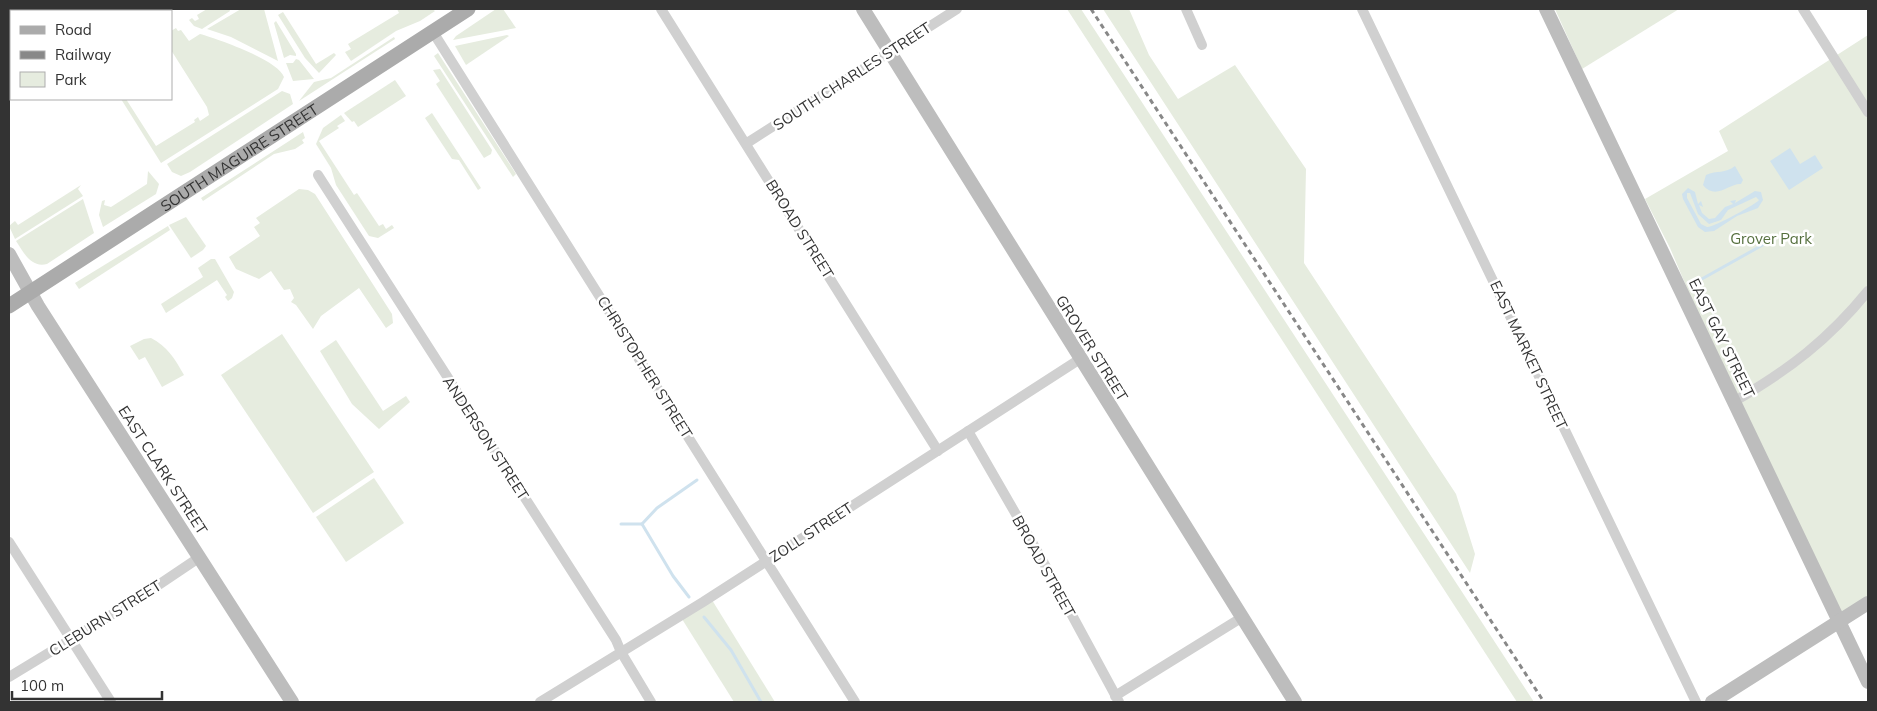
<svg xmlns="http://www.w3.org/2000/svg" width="1877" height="711" viewBox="0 0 1877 711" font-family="Mulish,sans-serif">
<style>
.green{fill:#e6ecdf}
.water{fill:#cfe2ee;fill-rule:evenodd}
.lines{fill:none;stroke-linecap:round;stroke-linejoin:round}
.stream{stroke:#cfe2ee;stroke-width:3}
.street{stroke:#d0d0d0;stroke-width:10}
.secondary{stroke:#bdbdbd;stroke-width:14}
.primary{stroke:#ababab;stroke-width:15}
.rail{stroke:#888;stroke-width:3;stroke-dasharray:5 4;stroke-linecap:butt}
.labels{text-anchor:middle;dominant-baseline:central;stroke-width:5;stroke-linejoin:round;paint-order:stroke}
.street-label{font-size:15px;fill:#333;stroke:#fff}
.park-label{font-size:15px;fill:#56703f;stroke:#fff}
</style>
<rect width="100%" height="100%" fill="#fff"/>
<g class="green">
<path d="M9 9H44L46 11H11V85L9 87Z"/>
<path d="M207 9H229L230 11 202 29 194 26 189 20 192 18 195 21 199 19 197 15Z"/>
<path d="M241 9H264L278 61 231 37 207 29Z"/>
<path d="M397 9H432L435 11 420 21 396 31 351 61 345 52 351 49 348 44 399 13Z"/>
<path d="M496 9H503L516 28 453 40 456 36Z"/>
<path d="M1067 9H1081L1534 702H1517Z"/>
<path d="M1103 9H1129L1149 55 1178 99 1235 65 1306 169 1304 263 1456 494 1475 554 1470 573Z"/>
<path d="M1555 9H1679L1582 69Z"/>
<path d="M283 12 316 64 334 53 336 55 319 73 305 58 278 15Z"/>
<path d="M276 21 296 54V56L290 55 284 58 274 23Z"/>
<path d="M176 28 178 31 181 30 189 41 200 34C218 39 278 60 284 77L278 89 161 163 121 99H126L156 146 195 122 194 120 198 117 200 121 209 115 207 107 171 50V31Z"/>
<path d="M507 35 509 36 466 65 455 46Z"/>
<path d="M1868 35V602L1840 621 1735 401 1670 248 1645 199 1728 151 1719 131Z"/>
<path d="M394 37 395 39 299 101 314 82 331 78Z"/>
<path d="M438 53 516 174 513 177 434 56Z"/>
<path d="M296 59 299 60 314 79 293 81 286 63H293Z"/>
<path d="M440 69 492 150 491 154 484 158 436 84 440 81 433 70Z"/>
<path d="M395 80 406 96 358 127 354 121 352 122 344 113Z"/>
<path d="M282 91 290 94 293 104 190 172 181 176 172 172 167 164Z"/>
<path d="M432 113 481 188 478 190 459 160 452 159 425 118Z"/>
<path d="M341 115 345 121 337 126 339 128 319 141 354 195 357 193 379 226 383 224 386 229 392 225 394 228 378 238 369 236 336 185 331 168 316 144 323 128Z"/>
<path d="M303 132 305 138 302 140 304 143 295 149 274 154 203 201 201 198Z"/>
<path d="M148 171 159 184 156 194 103 227 99 215 102 201 105 200 104 205 111 207 147 184Z"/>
<path d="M81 185 78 189 83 196 15 239 9 226 15 221 18 225Z"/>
<path d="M299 189 308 190 315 194 392 314 393 323 386 328 359 288 321 316 313 329 296 305 291 302 294 298 290 289 284 290 271 271 259 279 236 269 229 257 260 236 254 227 260 223 256 218Z"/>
<path d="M83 199 94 233 47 264C31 268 24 253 16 241Z"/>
<path d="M186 217 206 246 203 250 191 258 169 225Z"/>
<path d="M168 226 170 230 79 289 75 283Z"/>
<path d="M211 259H215L234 292 232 298 228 301 225 297 227 295 217 280 166 313 161 304 203 277 198 268Z"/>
<path d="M282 334 374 472 313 513 221 375Z"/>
<path d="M151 338C167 346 175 359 184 375L162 387 145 357 139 360 130 346 144 339Z"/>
<path d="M336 340 383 411 406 396 410 402 379 429 352 404 320 351Z"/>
<path d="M374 478 404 523 346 562 316 517Z"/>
<path d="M712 600 775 702H734L682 619Z"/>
</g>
<g class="water">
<path d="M1790 148 1800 164 1815 155 1823 168 1789 190 1770 161Z"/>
<path d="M1735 166 1743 180 1741 184C1729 183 1716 201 1703 185L1706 175C1717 170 1725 174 1735 166Z"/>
<path d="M1688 188 1695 192 1698 204 1701 201 1703 207 1699 205 1702 213 1709 219 1715 218 1725 207 1733 204 1730 201 1736 200 1735 203 1755 191 1761 192 1763 200 1758 208 1737 216 1714 231 1705 232 1698 227 1683 199 1682 194ZM1687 193H1690L1698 214 1709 224 1721 220 1728 210 1756 197 1759 200C1758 203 1713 228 1707 227L1701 224 1687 198Z"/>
</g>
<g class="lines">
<g class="stream">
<path d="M1700 280 1768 242"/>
<path d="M621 524H642"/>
<path d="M689 597 673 576 642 524 657 508 697 480"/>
<path d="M704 617 731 650 761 702"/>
</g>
<g class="street">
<path d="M661 9 938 451"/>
<path d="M1186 9 1202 45"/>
<path d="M1362 9 1696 702"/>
<path d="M1803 9 1868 112"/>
<path d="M433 32 855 702"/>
<path d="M747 143 957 9"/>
<path d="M318 175 616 640 621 652 651 702"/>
<path d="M1735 401C1790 369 1828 340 1868 291"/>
<path d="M968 431 1040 556 1119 702"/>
<path d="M9 542 111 702"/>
<path d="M9 677 139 598 200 557"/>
<path d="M1115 696 1241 618"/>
<path d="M540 702 703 602 1080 359"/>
</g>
<g class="secondary">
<path d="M863 9 1295 702"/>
<path d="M1546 9 1868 682"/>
<path d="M9 254 38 306 292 702"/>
<path d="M1712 702 1868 603"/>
</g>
<path class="primary" id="s1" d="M9 306 468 9"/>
<path class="rail" d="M1091 9 1544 702"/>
</g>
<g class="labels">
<g class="street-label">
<text transform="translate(852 76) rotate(-33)">SOUTH CHARLES STREET</text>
<text stroke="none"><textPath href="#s1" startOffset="274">SOUTH MAGUIRE STREET</textPath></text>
<text transform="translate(800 229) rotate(58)">BROAD STREET</text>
<text transform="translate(1722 338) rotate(64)">EAST GAY STREET</text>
<text transform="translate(1092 348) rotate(58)">GROVER STREET</text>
<text transform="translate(1529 355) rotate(65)">EAST MARKET STREET</text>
<text transform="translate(645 367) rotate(58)">CHRISTOPHER STREET</text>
<text transform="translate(486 438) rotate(57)">ANDERSON STREET</text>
<text transform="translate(163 470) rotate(57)">EAST CLARK STREET</text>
<text transform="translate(811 532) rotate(-33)">ZOLL STREET</text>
<text transform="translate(1044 566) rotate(61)">BROAD STREET</text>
<text transform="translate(105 618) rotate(-32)">CLEBURN STREET</text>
</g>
<g class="park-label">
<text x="1771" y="238">Grover Park</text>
</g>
</g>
<rect width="1877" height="711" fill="none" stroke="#333333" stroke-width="20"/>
<rect x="10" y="10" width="162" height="90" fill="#ffffff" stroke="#adadad"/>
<rect x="20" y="26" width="25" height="8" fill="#ababab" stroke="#adadad"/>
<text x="55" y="35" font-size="15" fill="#333333">Road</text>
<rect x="20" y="51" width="25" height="8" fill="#888888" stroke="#adadad"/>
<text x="55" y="60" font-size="15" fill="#333333">Railway</text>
<rect x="20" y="72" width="25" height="15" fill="#e6ecdf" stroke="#adadad"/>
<text x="55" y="85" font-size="15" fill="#333333">Park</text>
<path d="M12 691v8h150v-8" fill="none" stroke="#333333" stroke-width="2.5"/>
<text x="20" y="691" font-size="15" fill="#333333" stroke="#ffffff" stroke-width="4" paint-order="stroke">100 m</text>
</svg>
